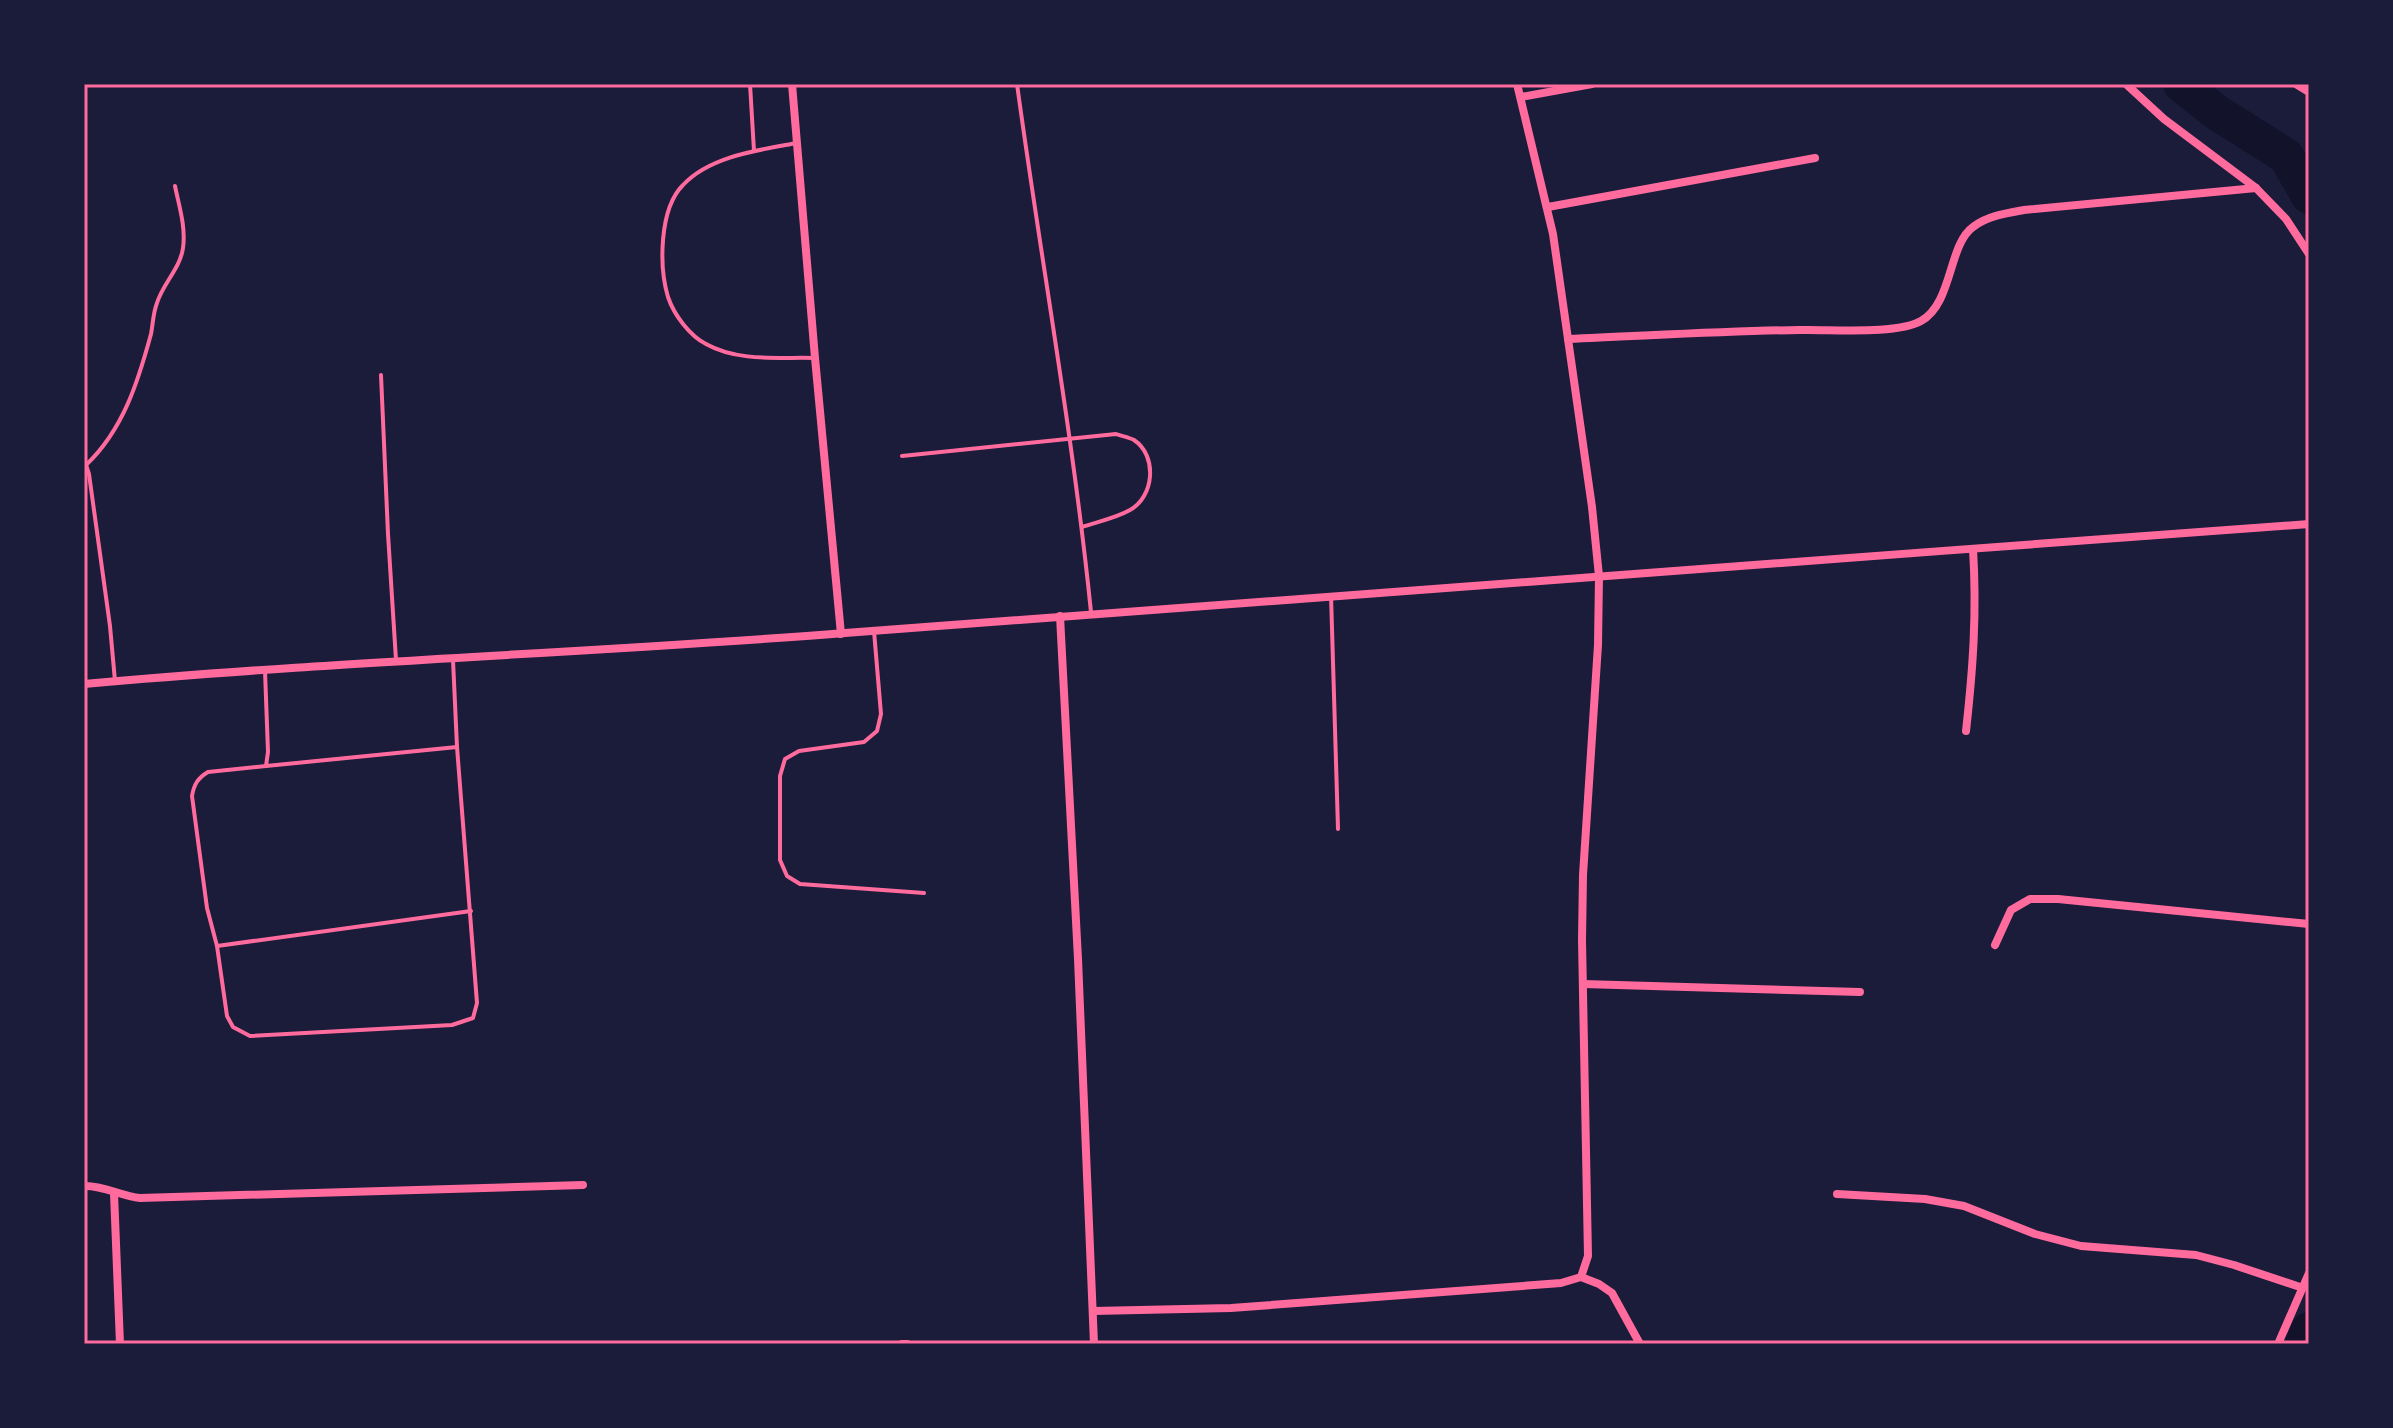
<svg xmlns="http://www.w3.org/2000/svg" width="2393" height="1428" viewBox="0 0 2393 1428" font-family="'Libre Baskerville',serif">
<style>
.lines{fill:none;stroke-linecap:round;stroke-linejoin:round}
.river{stroke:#12122b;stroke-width:36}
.service{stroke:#ff6b9d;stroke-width:4}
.minor{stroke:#ff6b9d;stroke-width:8}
.neatline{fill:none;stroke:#ff6b9d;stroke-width:3}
</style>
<rect width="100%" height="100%" fill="#1b1b3a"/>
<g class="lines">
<g class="river">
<path d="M2181 84 2216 112 2286 156 2309 196"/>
<path d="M2303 1344 2309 1330"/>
</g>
<g class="service">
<path d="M750 84 754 151"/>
<path d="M1017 84C1041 260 1073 435 1091 612"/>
<path d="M797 143C759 150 710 156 683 185 659 209 659 267 668 297 674 315 690 336 706 344 738 362 779 357 815 358"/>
<path d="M381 375 388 534 396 660"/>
<path d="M902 456 1116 434C1121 436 1129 437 1134 440 1158 456 1154 497 1130 510 1116 518 1097 522 1082 527"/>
<path d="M86 465C123 430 138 382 151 334 153 324 153 313 157 303 163 283 180 269 183 248 186 227 179 206 175 186"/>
<path d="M86 465 89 474 110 626 115 681"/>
<path d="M1331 595 1338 829"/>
<path d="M874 631 881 714 877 731 864 742 799 751 785 759 780 776V860L787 876 800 884 924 893"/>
<path d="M265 671 268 752 266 766 208 772C198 778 194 784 192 796L207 908 217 946 227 1016 233 1027 250 1036 452 1025 473 1018 477 1003 457 747 453 660"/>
<path d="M266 766 457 747"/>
<path d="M217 946 471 911"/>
</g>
<g class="minor">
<path d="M792 84 815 358 841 634"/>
<path d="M2126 84 2164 119 2256 188 2286 219 2309 254"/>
<path d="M2296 84 2309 92"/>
<path d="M1521 97 1592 84"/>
<path d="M1548 207 1815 158"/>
<path d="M1568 339C1645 336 1722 331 1800 330 1830 329 1896 335 1921 321 1953 303 1948 245 1973 227 1987 216 2007 213 2024 210L2256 188"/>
<path d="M1060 616 1078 959 1094 1344"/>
<path d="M84 684C337 661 591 653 845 633 1333 595 1821 560 2309 524"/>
<path d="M1966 731C1973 668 1977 613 1973 549"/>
<path d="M1995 945 2011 910 2030 899H2058L2309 924"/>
<path d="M1583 984 1860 992"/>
<path d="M84 1186C102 1185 121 1196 140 1198L583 1185"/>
<path d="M114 1193 120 1344"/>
<path d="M1837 1194 1925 1199 1964 1206 2035 1234 2081 1246 2196 1255 2234 1265 2303 1288"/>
<path d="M1581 1277 1599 1284 1612 1293 1640 1344"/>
<path d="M1093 1311 1231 1308 1561 1283 1581 1277 1588 1256 1582 940 1583 875 1598 645 1599 576 1592 507 1553 234 1517 84"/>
<path d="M902 1344H907"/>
<path d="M2278 1344 2309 1273"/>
</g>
</g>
<rect width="2393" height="1428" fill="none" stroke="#1b1b3a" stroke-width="172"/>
<rect x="86" y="86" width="2221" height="1256" class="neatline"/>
</svg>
